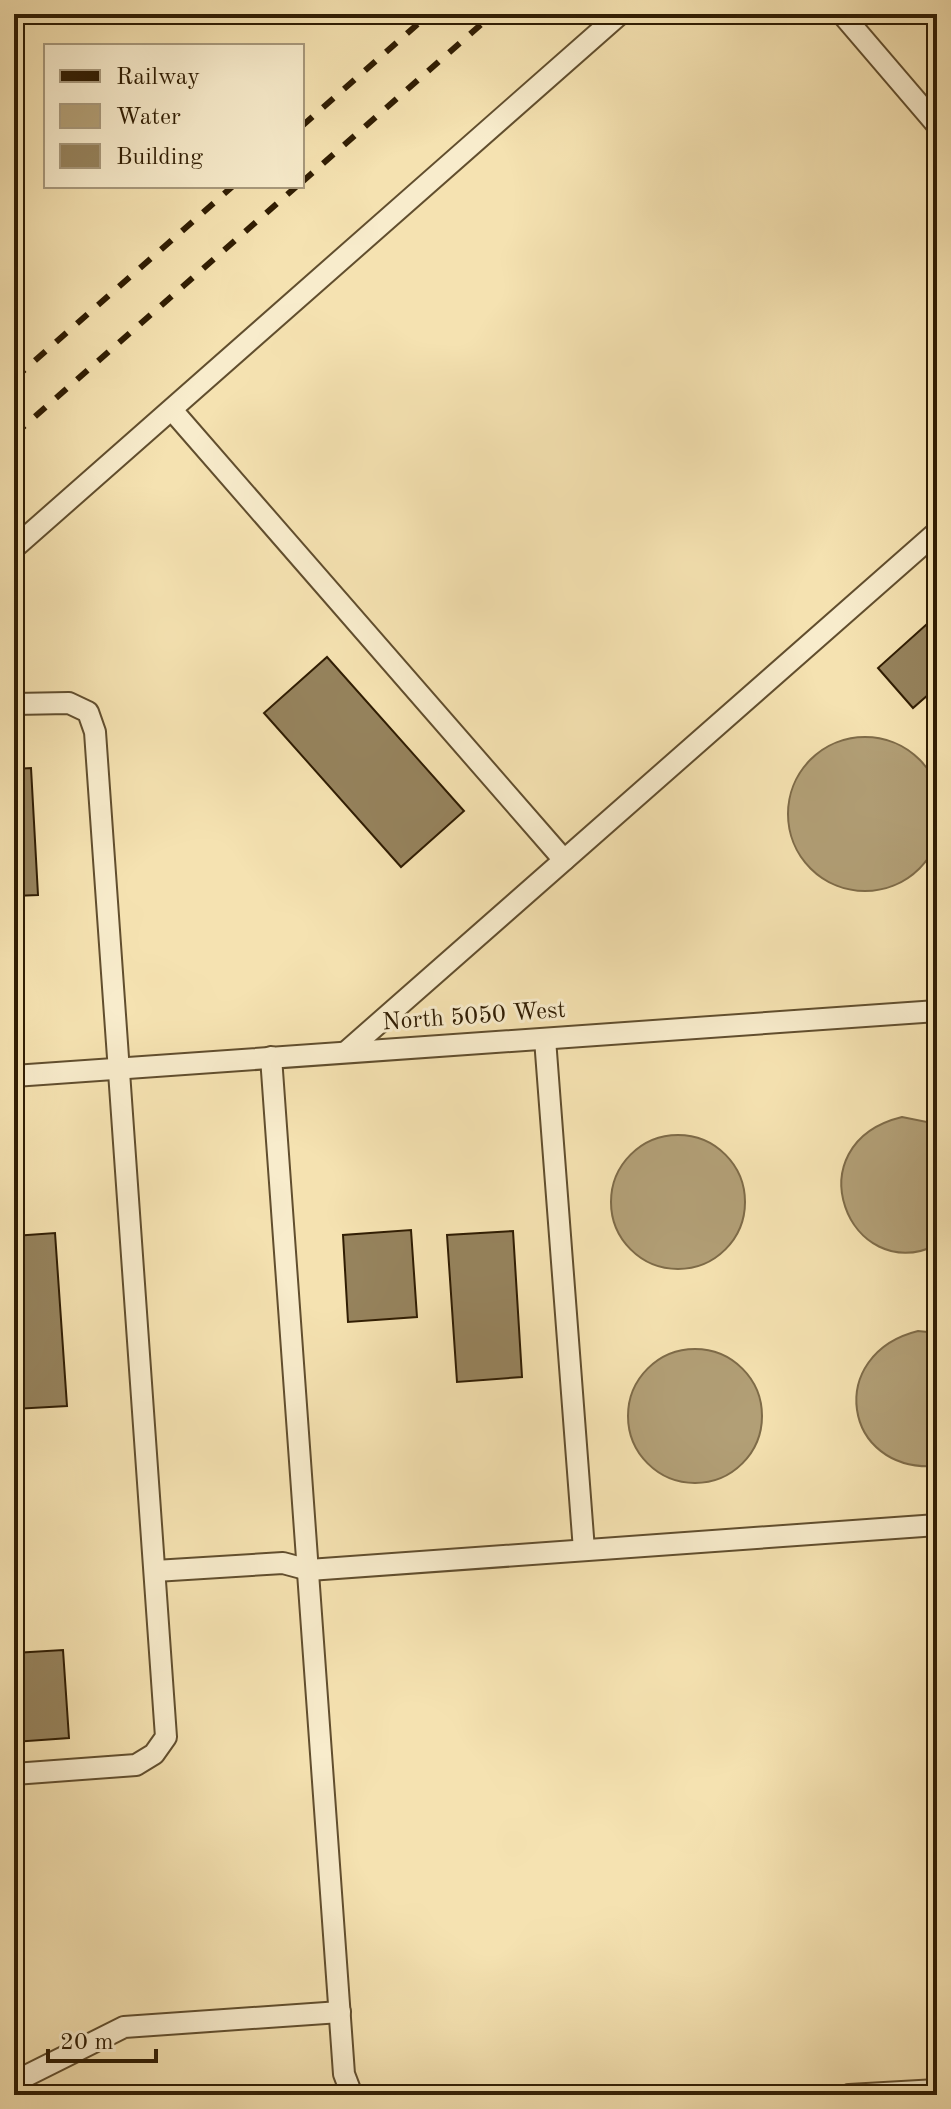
<svg xmlns="http://www.w3.org/2000/svg" width="951" height="2109" viewBox="0 0 951 2109" font-family="'Old Standard TT',serif">
<style>
.water{fill:#b29f76;stroke:#7e6b48;stroke-width:2}
.building{fill:#96835d;stroke:#301d03;stroke-width:2}
.lines{fill:none;stroke-linecap:round;stroke-linejoin:round}
.lane-casing{stroke:#614e2e;stroke-width:24}
.lane{stroke:#f8eccc;stroke-width:20}
.rail{stroke:#301d03;stroke-width:6;stroke-dasharray:14 14;stroke-linecap:butt}
.labels{text-anchor:middle;dominant-baseline:central;stroke-width:6;stroke-linejoin:round;paint-order:stroke}
.street-label{font-size:24px;fill:#301d03;stroke:#f8eccc}
</style>
<rect width="100%" height="100%" fill="#f5e2b1"/>
<filter id="stains"><feTurbulence type="fractalNoise" baseFrequency=".0025" numOctaves="4"/><feColorMatrix values="0 0 0 0 .2 0 0 0 0 .09 0 0 0 0 .02 0 0 0 .5 -.17"/></filter>
<radialGradient id="worn" r=".72"><stop offset=".6" stop-color="#630" stop-opacity="0"/><stop offset="1" stop-color="#630" stop-opacity=".3"/></radialGradient>
<g class="water">
<circle cx="865" cy="814" r="77"/>
<path d="M902 1117 937 1124V1245C849 1287 792 1144 902 1117Z"/>
<circle cx="678" cy="1202" r="67"/>
<path d="M918 1331 937 1333V1466C842 1473 825 1354 918 1331Z"/>
<circle cx="695" cy="1416" r="67"/>
</g>
<g class="building">
<path d="M937 615V687L913 708 878 668Z"/>
<path d="M327 657 464 811 401 867 264 713Z"/>
<path d="M31 768 38 895 14 896V769Z"/>
<path d="M411 1230 417 1317 348 1322 343 1235Z"/>
<path d="M513 1231 522 1377 457 1382 447 1235Z"/>
<path d="M55 1233 67 1406 14 1409V1236Z"/>
<path d="M63 1650 69 1738 14 1742V1653Z"/>
</g>
<g class="lines">
<g class="lane-casing">
<g id="lane">
<path d="M842 14 937 125"/>
<path d="M172 410 564 860"/>
<path d="M14 548 620 14"/>
<path d="M14 704 69 703 88 712 95 732 166 1737 154 1754 136 1765 14 1774"/>
<path d="M545 1039 584 1550"/>
<path d="M346 1052 937 532"/>
<path d="M271 1057 344 2074 352 2095"/>
<path d="M14 1076 937 1011"/>
<path d="M155 1571 283 1563 309 1570 937 1525"/>
<path d="M14 2082 124 2027 340 2012"/>
<path d="M849 2095 937 2090"/>
</g>
</g>
<use href="#lane" class="lane"/>
<g class="rail">
<path d="M302 126 429 14"/>
<path d="M302 182 493 14"/>
<path d="M14 379 233 186"/>
<path d="M14 435 297 186"/>
</g>
</g>
<g class="labels">
<g class="street-label">
<text transform="translate(474 1017) rotate(-4)">North 5050 West</text>
</g>
</g>
<rect width="951" height="2109" fill="none" stroke="#f5e2b1" stroke-width="48"/>
<rect x="16" y="16" width="919" height="2077" fill="none" stroke="#301d03" stroke-width="4"/>
<rect x="24" y="24" width="903" height="2061" fill="none" stroke="#301d03" stroke-width="2"/>
<rect x="44" y="44" width="260" height="144" fill="#f8eccc" stroke="#a8997c" stroke-width="2"/>
<rect x="60" y="70" width="40" height="12" fill="#301d03" stroke="#a8997c" stroke-width="2"/>
<text x="116" y="84" font-size="24" fill="#301d03">Railway</text>
<rect x="60" y="104" width="40" height="24" fill="#b29f76" stroke="#a8997c" stroke-width="2"/>
<text x="116" y="124" font-size="24" fill="#301d03">Water</text>
<rect x="60" y="144" width="40" height="24" fill="#96835d" stroke="#a8997c" stroke-width="2"/>
<text x="116" y="164" font-size="24" fill="#301d03">Building</text>
<path d="M48 2049v12h108v-12" fill="none" stroke="#301d03" stroke-width="4"/>
<text x="60" y="2049" font-size="24" fill="#301d03" stroke="#f8eccc" stroke-width="6" paint-order="stroke">20 m</text>
<rect width="100%" height="100%" filter="url(#stains)"/>
<rect width="100%" height="100%" fill="url(#worn)"/>
</svg>
